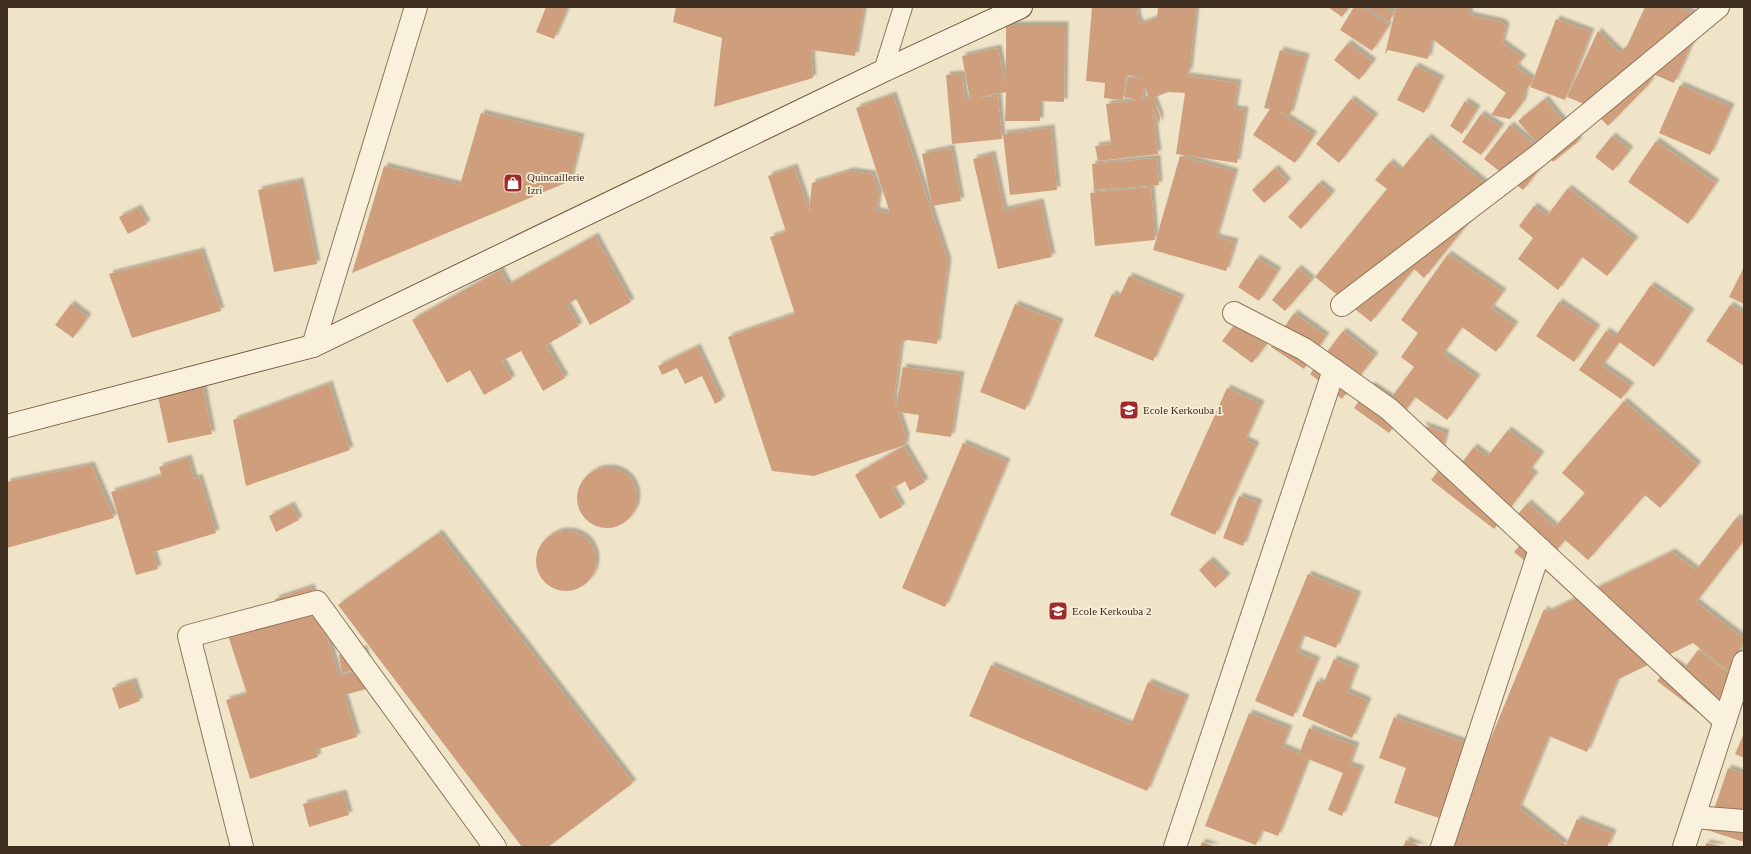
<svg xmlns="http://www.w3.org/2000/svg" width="1751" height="854" viewBox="0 0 1751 854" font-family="Georgia,serif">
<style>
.building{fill:#cf9f7d;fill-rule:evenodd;filter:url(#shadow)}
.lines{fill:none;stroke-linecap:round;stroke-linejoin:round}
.lane-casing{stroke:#8d765c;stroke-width:20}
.street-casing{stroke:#8d765c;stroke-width:24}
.secondary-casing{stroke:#6f573f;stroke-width:24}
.lane{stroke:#faf1dc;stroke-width:18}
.street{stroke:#faf1dc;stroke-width:22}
.secondary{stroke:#faf1dc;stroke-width:22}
.labels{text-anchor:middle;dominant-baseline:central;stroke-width:3.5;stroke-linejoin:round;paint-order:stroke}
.poi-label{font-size:11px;fill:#3d2e20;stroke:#f7eed8;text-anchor:start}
</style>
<defs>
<filter id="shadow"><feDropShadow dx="3.5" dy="-3.5" stdDeviation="1" flood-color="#0004"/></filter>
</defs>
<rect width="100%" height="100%" fill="#f0e4c8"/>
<g class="building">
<path d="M546 7H568L554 39 536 32Z"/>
<path d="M676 7H864L855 56 811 50 813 78 714 107 722 38 673 22Z"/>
<path d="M1092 7H1138L1137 15 1140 24 1157 18 1158 7H1196L1189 74 1187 70 1186 81 1187 76 1238 83 1234 109 1245 110 1237 163 1176 154 1185 93 1168 92 1153 98 1160 116 1159 125 1152 107 1158 154 1098 161 1095 146 1111 144 1106 104 1137 100 1124 97 1128 77 1142 79 1141 77 1126 75 1123 100 1104 98 1105 83 1086 81ZM1145 87 1149 98 1142 99Z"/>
<path d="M1328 7H1349L1342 17Z"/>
<path d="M1354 7H1362L1389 25 1372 51 1340 30Z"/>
<path d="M1367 7H1385L1394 13 1389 22Z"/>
<path d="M1396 7H1470L1469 15 1501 22 1506 26 1502 43 1523 58 1516 67 1533 80 1556 19 1591 32 1565 100 1530 87 1533 80 1525 91 1523 102 1510 119 1491 115 1506 93 1432 39 1428 59 1388 50 1385 54Z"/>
<path d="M1645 7H1678L1703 18 1674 83 1653 74 1649 84 1608 126 1589 106 1567 97 1598 31 1620 53 1627 46Z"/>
<path d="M1006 25H1065L1064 102 1040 101V121H1005L1006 92 977 98 998 96 1002 139 952 144 946 75 962 74 965 99H970L962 56 998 48 1006 86Z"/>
<path d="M1348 43 1373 62 1359 80 1334 60Z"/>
<path d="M1280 50 1306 57 1290 115 1279 112 1314 135 1295 163 1253 135 1270 109 1264 108Z"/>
<path d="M1415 66 1441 79 1424 113 1397 100Z"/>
<path d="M1680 85 1731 107 1710 155 1659 133Z"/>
<path d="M893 95 948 262 937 344 908 340 901 342 894 399 896 407 903 367 961 375 951 437 916 432 919 415 898 412 906 437 905 445 814 476 772 471 728 337 795 314 770 237 786 232 768 176 794 167 809 211 812 183 850 171 872 174 879 193 876 211 890 213 856 108Z"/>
<path d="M1351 99 1375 117 1339 163 1316 144Z"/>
<path d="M1545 99 1579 141 1553 162 1549 157 1523 190 1484 159 1510 125 1545 153 1518 121Z"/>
<path d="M1465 101 1477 109 1462 134 1450 126Z"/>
<path d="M481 113 581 137 570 181 352 273 384 166 460 185Z"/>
<path d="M1481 114 1501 127 1481 155 1462 142Z"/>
<path d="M1051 128 1057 190 1010 195 1003 134Z"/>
<path d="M1612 136 1630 150 1613 171 1595 157Z"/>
<path d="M1428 137 1494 191 1424 278 1414 269 1371 322 1315 277 1387 189 1375 180 1390 162 1400 171Z"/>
<path d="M1656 141 1716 183 1688 224 1628 182Z"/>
<path d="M951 148 961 201 932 206 922 154Z"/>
<path d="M992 154 1004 210 1040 202 1052 257 998 269 973 159Z"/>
<path d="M1180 156 1235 172 1216 237 1235 242 1226 271 1153 250Z"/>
<path d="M1157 158 1159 185 1094 190 1092 164Z"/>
<path d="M1275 168 1288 182 1264 203 1252 190Z"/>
<path d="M300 181 317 264 274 272 258 190Z"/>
<path d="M1319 183 1332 194 1301 229 1288 217Z"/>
<path d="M1151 187 1155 240 1095 246 1090 193Z"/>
<path d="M1568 188 1635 240 1607 276 1582 257 1558 290 1518 259 1533 238 1519 226 1534 206 1547 216Z"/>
<path d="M138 208 147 224 128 234 119 217Z"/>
<path d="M595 236 631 302 590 325 576 299 567 305 579 326 546 345 565 378 543 391 521 351 502 361 512 379 484 395 470 370 447 383 412 320 500 270 508 285Z"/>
<path d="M201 251 221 311 132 338 109 274Z"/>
<path d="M1448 254 1503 292 1491 308 1515 325 1496 352 1462 327 1443 354 1477 378 1447 420 1415 397 1389 433 1354 408 1371 385 1391 398 1414 367 1401 357 1418 333 1401 320Z"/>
<path d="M1257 258 1278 271 1259 301 1238 287Z"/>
<path d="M1744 267V304L1729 297Z"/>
<path d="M1298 268 1312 280 1285 311 1272 300Z"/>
<path d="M1129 276 1181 298 1153 361 1094 336 1112 294 1119 297Z"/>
<path d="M1651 285 1691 312 1654 367 1619 342 1602 366 1631 386 1621 399 1579 370 1606 331 1615 337Z"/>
<path d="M1559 302 1597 328 1574 362 1536 336Z"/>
<path d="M71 304 88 317 73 338 55 325Z"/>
<path d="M1015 304 1060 322 1025 410 980 392Z"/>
<path d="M1730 305 1744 314V366L1706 341Z"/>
<path d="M1294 313 1326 336 1304 369 1271 347Z"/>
<path d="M1242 315 1272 337 1252 363 1222 341Z"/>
<path d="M1343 331 1375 356 1342 399 1310 374Z"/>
<path d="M697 347 722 400 715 404 702 376 685 384 677 368 662 375 658 366Z"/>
<path d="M200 373 212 434 168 443 155 383Z"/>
<path d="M329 384 350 450 246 486 233 420Z"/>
<path d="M1227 388 1261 404 1245 440 1256 445 1215 535 1170 515Z"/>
<path d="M1624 401 1698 465 1660 508 1645 495 1588 560 1565 540 1538 572 1514 552 1534 529 1518 514 1528 503 1555 527 1585 493 1562 473Z"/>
<path d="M1422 425 1446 433 1440 455Z"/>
<path d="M1508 430 1541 455 1529 471 1535 475 1494 529 1431 480 1449 457 1460 465 1474 447 1487 457Z"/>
<path d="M963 443 1007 462 945 607 902 588Z"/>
<path d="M904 446 925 482 910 491 905 481 892 489 902 507 880 519 855 475Z"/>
<path d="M188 458 194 479 199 477 216 533 153 552 158 569 136 575 111 492 162 476 159 467Z"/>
<path d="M91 465 114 518 7 548V482Z"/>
<circle cx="607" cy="498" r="30"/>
<path d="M1239 496 1259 503 1243 546 1223 538Z"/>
<path d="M291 505 299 520 276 532 269 516Z"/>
<path d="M1737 517 1744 523V540L1696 602 1744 639 1731 673 1693 643 1617 680 1587 752 1549 736 1519 808 1566 845 1577 819 1613 833 1607 847H1446L1544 609 1548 612 1672 552 1696 570Z"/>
<circle cx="566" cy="561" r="30"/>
<path d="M439 533 633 783 548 847H522L338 605Z"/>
<path d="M1210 560 1227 577 1215 588 1199 570Z"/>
<path d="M1308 574 1358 595 1336 648 1303 635 1297 652 1317 660 1293 717 1255 701Z"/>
<path d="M311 587 339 676 369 668 374 687 344 695 357 737 316 750 318 757 250 779 226 700 247 694 226 629 279 612 275 599Z"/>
<path d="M364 649 368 667 342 673 339 655Z"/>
<path d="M1698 650 1744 684 1716 726 1657 681 1672 661 1684 669Z"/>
<path d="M1334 659 1356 668 1347 692 1368 701 1352 738 1302 716 1317 681 1323 684Z"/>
<path d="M991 665 1131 725 1148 682 1186 698 1147 791 969 716Z"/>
<path d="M133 681 140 701 119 709 112 688Z"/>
<path d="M1249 713 1289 729 1282 747 1299 754 1309 728 1356 746 1349 765 1361 769 1342 816 1328 810 1343 773 1308 759 1278 836 1262 830 1256 845 1205 826Z"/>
<path d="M1394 717 1466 743 1439 818 1394 803 1406 768 1379 758Z"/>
<path d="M1744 733V758L1735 754Z"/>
<path d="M1728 768 1744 774V842L1707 830Z"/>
<path d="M343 793 349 815 309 827 303 804Z"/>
<path d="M1406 840 1422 847H1403Z"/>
<path d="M1202 842 1216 847H1200Z"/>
<path d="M1707 843 1721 846V847H1704Z"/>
</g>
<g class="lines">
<g class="lane-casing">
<path id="lane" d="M883 71 903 7"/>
</g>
<g class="street-casing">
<g id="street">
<path d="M1342 305 1539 155 1718 7"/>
<path d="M1234 313 1304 349 1389 409 1725 721"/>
<path d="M313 346 416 7"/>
<path d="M1694 817 1744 821"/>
<path d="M242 847 189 636 317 602 495 847"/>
<path d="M1175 847 1334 370"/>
<path d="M1442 847 1540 549"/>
<path d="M1684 847 1744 662"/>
</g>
</g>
<g class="secondary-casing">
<path id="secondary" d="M7 426 313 346 883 71 1021 7"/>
</g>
<use href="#lane" class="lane"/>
<use href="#street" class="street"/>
<use href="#secondary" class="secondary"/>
</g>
<defs>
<g id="shop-square" transform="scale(1)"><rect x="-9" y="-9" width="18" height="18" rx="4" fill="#9e2a2b" stroke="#f7eed8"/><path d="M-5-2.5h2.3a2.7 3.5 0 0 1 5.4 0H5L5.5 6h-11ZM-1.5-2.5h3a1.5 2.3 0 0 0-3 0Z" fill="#fff"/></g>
<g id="school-square" transform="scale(1)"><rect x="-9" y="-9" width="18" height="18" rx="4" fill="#9e2a2b" stroke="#f7eed8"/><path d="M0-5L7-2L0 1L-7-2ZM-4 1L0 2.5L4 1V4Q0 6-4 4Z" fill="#fff"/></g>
</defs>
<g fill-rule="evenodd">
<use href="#shop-square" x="513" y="183"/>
<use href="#school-square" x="1129" y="410"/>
<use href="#school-square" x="1058" y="611"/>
</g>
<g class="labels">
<g class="poi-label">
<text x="527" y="177">Quincaillerie<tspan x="527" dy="13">Izri</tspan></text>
<text x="1143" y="410">Ecole Kerkouba 1</text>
<text x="1072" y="611">Ecole Kerkouba 2</text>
</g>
</g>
<rect width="1751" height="854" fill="none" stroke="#3d2e20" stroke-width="16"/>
</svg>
